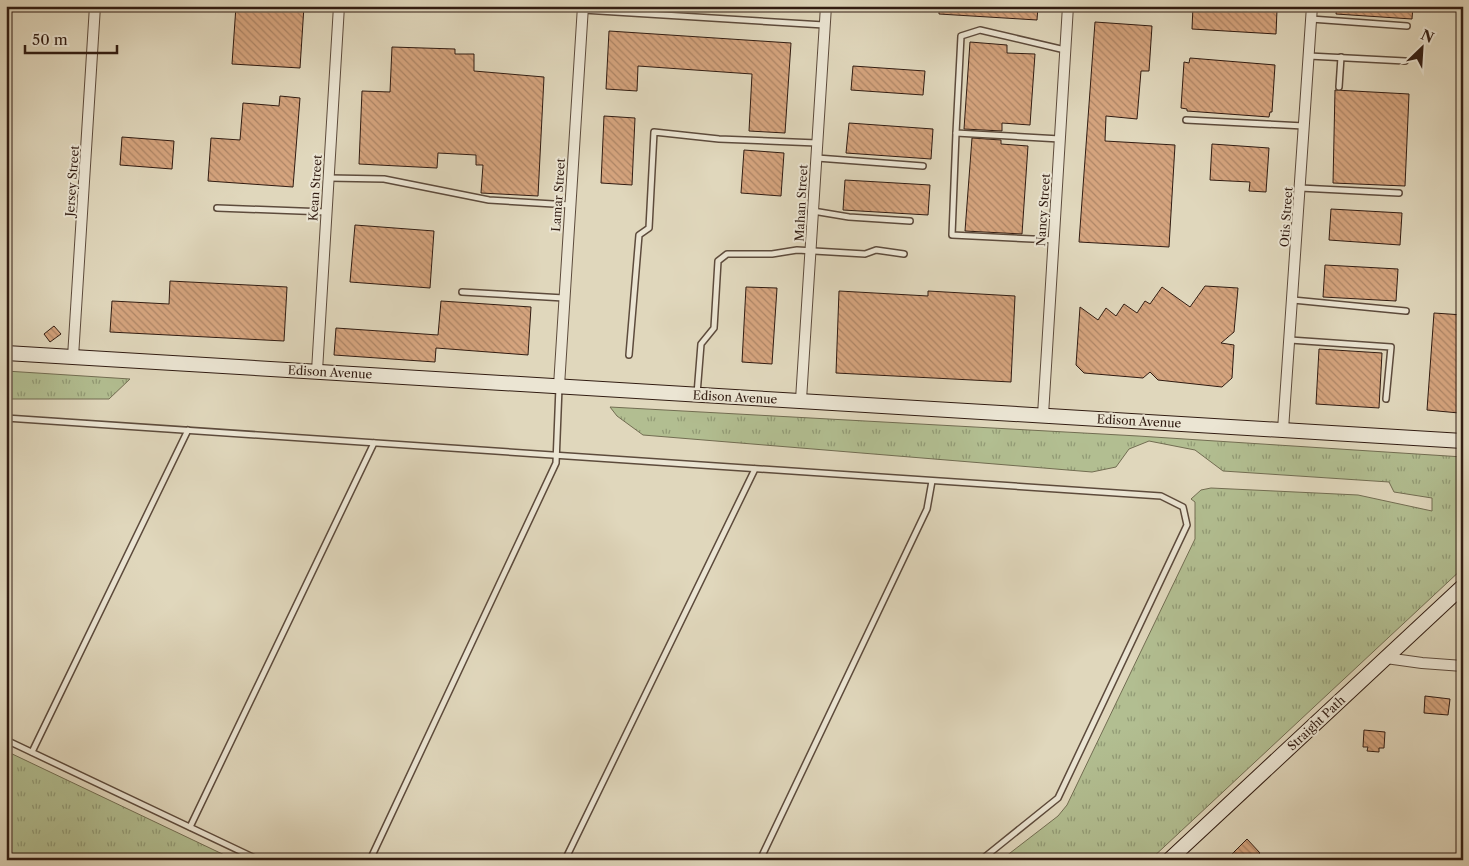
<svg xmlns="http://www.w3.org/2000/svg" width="1469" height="866" viewBox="0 0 1469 866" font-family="'Libre Caslon Text',serif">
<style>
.grass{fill:url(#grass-tufts);stroke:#726d52}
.building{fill:url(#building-back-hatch);stroke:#311c12}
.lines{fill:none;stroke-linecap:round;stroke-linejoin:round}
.lane-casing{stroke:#5d4b3c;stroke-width:8}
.street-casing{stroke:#5d4b3c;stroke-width:12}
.secondary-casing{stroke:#311c12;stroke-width:16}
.lane{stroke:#ebe5d3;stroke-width:5}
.street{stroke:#ebe5d3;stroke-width:10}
.secondary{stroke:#ebe5d3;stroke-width:14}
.labels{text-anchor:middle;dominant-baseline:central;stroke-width:4;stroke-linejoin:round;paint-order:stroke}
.street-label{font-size:12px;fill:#311c12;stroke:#ebe5d3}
</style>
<defs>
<pattern id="grass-tufts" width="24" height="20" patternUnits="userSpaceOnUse" patternTransform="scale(1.25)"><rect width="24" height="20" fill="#b2be91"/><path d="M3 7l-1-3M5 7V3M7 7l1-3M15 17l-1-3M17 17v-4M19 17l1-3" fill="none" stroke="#919a75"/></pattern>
<pattern id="building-back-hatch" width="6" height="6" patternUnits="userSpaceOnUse" patternTransform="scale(1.25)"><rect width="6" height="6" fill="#d5a47e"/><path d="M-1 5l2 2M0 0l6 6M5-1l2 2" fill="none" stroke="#ad8566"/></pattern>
</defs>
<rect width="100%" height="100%" fill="#e0d7bc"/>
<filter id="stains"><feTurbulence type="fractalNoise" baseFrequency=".004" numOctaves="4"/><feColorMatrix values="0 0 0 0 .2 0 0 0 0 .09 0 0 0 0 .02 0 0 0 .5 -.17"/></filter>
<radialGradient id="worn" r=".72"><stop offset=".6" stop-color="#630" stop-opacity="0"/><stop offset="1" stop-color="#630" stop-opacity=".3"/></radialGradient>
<g class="grass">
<path d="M6 371 130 379 109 399H6Z"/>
<path d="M610 407 1138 436 1463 457V568L1150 860H1001L1058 816 1067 805 1195 539V502L1191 499 1201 490 1211 488 1358 495 1432 511V498L1394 492 1389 482 1223 471 1195 450 1149 441 1129 449 1116 467 1092 472 643 435 617 416Z"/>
<path d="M6 751 235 860H6Z"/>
</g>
<g class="building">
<path d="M236 6H304L300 68 232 64Z"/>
<path d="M939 6H1038L1037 20 939 14Z"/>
<path d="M1193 6H1275V10H1277L1276 34 1192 29Z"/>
<path d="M1337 6H1413L1412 19 1336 14Z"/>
<path d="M1095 22 1152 26 1149 71H1141L1137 119 1106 116 1105 141 1175 145 1169 247 1079 242Z"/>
<path d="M609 31 791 43 785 133 749 131 752 74 638 66 637 91 606 89Z"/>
<path d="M970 42 1007 45V53L1035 54 1030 125 1002 123V131L964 129Z"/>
<path d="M392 47 455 49V54H474V71L544 77 538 196 481 193 483 165H476V155L438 153 437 168 359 164 362 91 390 92Z"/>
<path d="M1190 58 1275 65 1272 112H1270L1269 117 1187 111V109L1181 108 1184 62 1189 63Z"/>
<path d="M853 66 925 71 923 95 851 90Z"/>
<path d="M1335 90 1409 94 1405 186 1333 183Z"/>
<path d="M280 96 300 98 293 187 208 181 211 138 240 140 243 103 279 106Z"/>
<path d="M604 116 635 118 632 185 601 183Z"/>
<path d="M849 123 933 129 931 159 846 153Z"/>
<path d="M122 137 174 141 172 169 120 165Z"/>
<path d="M972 138 1001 140V144L1028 146 1022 234 965 231Z"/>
<path d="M1212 144 1269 148 1266 192 1249 191 1250 182 1210 180Z"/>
<path d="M744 150 784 153 781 196 741 193Z"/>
<path d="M845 180 930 185 928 215 843 210Z"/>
<path d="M1331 209 1402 213 1400 245 1329 240Z"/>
<path d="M355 225 434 231 430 288 350 282Z"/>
<path d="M1325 265 1398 269 1396 301 1323 297Z"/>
<path d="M170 281 287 287 284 341 110 332 112 301 169 304Z"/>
<path d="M1205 286 1238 288 1234 332 1221 343 1234 345 1232 378 1222 387 1158 380 1150 372 1143 378 1084 373 1076 365 1080 307 1098 320 1106 308 1116 316 1124 304 1137 313 1145 301 1150 304 1162 287 1190 307Z"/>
<path d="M746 287 777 288 772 364 742 362Z"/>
<path d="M839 291 928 296V291L1015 296 1011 382 836 373Z"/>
<path d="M441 301 531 307 528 355 436 348 435 362 334 355 336 328 438 335Z"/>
<path d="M1434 313 1463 315 1459 413 1427 410Z"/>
<path d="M54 326 61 334 50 342 44 334Z"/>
<path d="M1319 349 1382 353 1379 408 1316 404Z"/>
<path d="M1425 696 1450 699 1448 715 1424 713Z"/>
<path d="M1364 730 1385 732 1384 748H1379V752L1367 751 1368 747H1363Z"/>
<path d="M1247 839 1260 853 1253 860H1226Z"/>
</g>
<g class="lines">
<g class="lane-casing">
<g id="lane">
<path d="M583 10 824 25"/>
<path d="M1311 19 1407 26"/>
<path d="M1309 56 1405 61"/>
<path d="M1339 87 1341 57"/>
<path d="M1186 120 1304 126"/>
<path d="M956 133 952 235 1054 240"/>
<path d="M1060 139 956 133 961 36 980 30 1065 50"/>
<path d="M817 158 923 166"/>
<path d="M329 178 384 179 489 200 570 205"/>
<path d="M1300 188 1399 193"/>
<path d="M217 208 326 212"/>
<path d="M813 211 849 217 910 221"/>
<path d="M462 292 564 298"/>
<path d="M1293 300 1406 311"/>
<path d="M1290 340 1391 347 1386 399"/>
<path d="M629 355 639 235 649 228 654 132 719 139 817 143"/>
<path d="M697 394 701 344 714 328 718 261 727 254H772L797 250 865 254 876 250 904 254"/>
<path d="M6 418 1161 496 1183 507 1187 525 1058 798 981 860"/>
<path d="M6 740 259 860"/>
<path d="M32 752 188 430"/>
<path d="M190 827 374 443"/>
<path d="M370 860 556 463 559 387"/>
<path d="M565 860 755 469"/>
<path d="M760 860 927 509 932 481"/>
</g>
</g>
<g class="street-casing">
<g id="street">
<path d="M73 357 95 6"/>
<path d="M317 371 339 6"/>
<path d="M559 386 583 6"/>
<path d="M801 400 826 6"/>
<path d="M1043 415 1068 6"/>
<path d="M1283 430 1312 6"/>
<path d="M1386 658 1422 663 1463 666"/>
</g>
</g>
<g class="secondary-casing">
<g id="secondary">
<path d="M6 353 1463 441"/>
<path d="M1169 860 1463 586"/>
</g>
</g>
<use href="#lane" class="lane"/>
<use href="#street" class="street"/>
<use href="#secondary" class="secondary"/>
</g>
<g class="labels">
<g class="street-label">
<text transform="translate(72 181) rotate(-86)">Jersey Street</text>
<text transform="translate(315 188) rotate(-86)">Kean Street</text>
<text transform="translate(558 195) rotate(-86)">Lamar Street</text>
<text transform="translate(801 203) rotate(-87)">Mahan Street</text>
<text transform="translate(1043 210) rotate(-86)">Nancy Street</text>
<text transform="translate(1286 217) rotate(-86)">Otis Street</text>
<text transform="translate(330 372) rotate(3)">Edison Avenue</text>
<text transform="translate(735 397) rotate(3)">Edison Avenue</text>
<text transform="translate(1139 421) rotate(3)">Edison Avenue</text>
<text transform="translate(1316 723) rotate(-43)">Straight Path</text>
</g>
</g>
<rect width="1469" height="866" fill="none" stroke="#e0d7bc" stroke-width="25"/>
<rect x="8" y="8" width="1454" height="851" fill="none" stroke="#311c12" stroke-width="2.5"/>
<rect x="12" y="12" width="1444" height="841" fill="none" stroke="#311c12"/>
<g transform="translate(1422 48) rotate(25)" stroke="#ebe5d3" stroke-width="4" paint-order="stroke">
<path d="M0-4L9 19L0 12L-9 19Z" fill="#311c12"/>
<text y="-8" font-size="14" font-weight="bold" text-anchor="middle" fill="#311c12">N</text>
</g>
<path d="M25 45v8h92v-8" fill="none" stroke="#311c12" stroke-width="2.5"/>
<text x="32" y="45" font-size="15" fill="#311c12" stroke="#ebe5d3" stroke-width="4" paint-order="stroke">50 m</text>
<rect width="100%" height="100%" filter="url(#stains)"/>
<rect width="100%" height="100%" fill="url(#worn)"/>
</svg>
